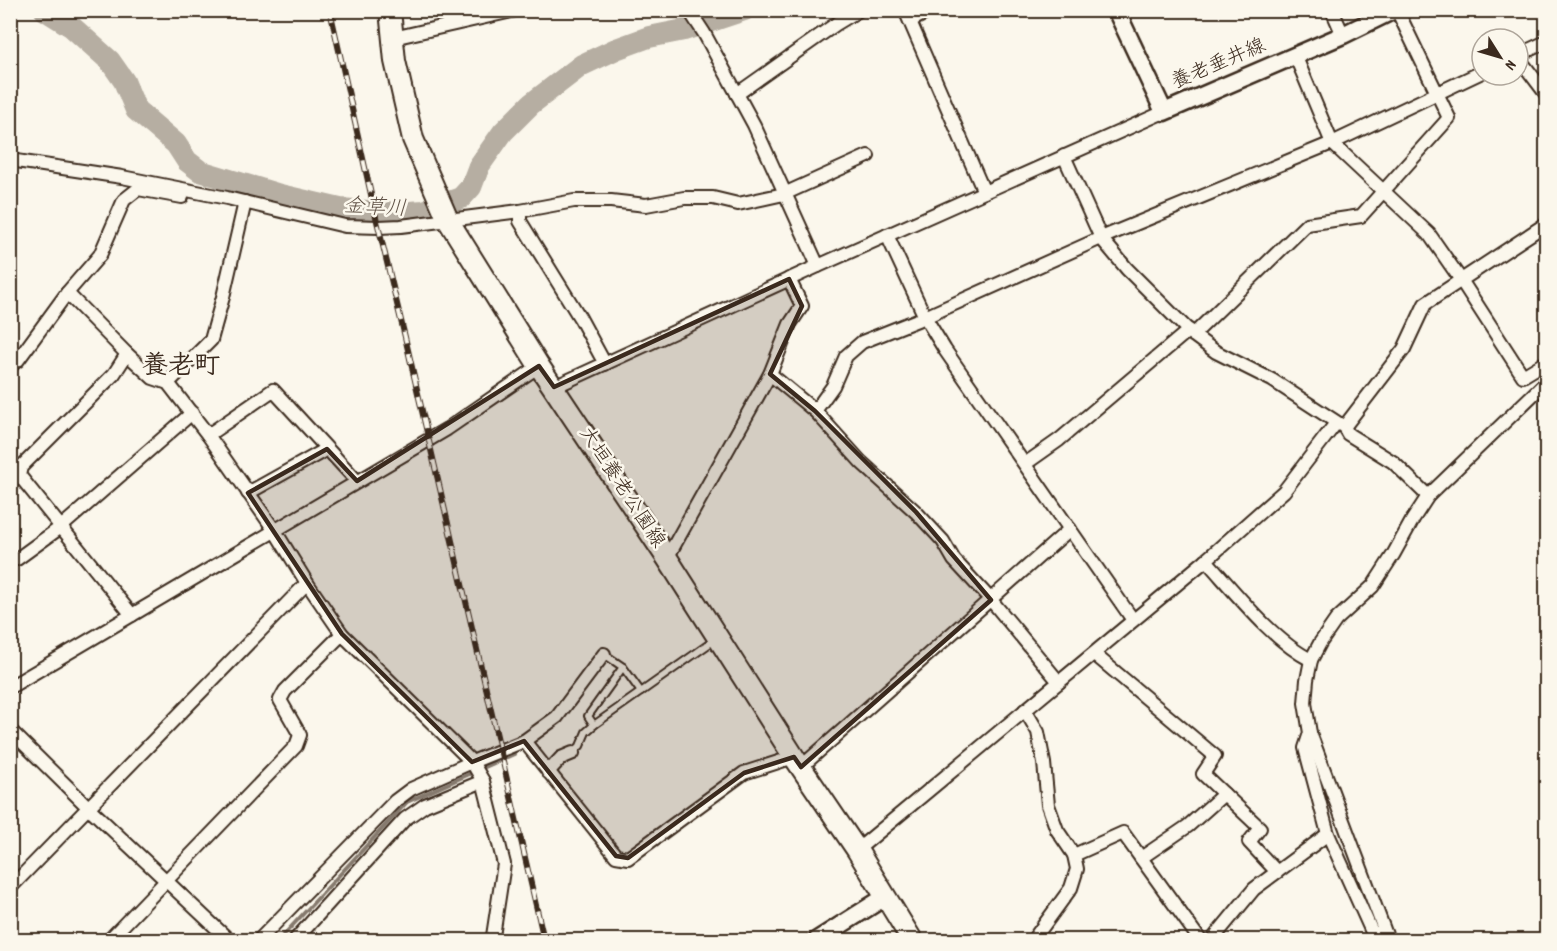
<svg xmlns="http://www.w3.org/2000/svg" width="1557" height="951" viewBox="0 0 1557 951" font-family="Dekko,'Klee One',sans-serif">
<style>
.lines{fill:none;stroke-linecap:round;stroke-linejoin:round}
.stream{stroke:#85796d;stroke-width:4}
.river{stroke:#b6aea2;stroke-width:22}
.lane-casing{stroke:#3b2a1e;stroke-width:10}
.street-casing{stroke:#3b2a1e;stroke-width:16}
.secondary-casing{stroke:#3b2a1e;stroke-width:21}
.primary-casing{stroke:#3b2a1e;stroke-width:24}
.lane{stroke:#fbf7ec;stroke-width:6}
.street{stroke:#fbf7ec;stroke-width:12}
.secondary{stroke:#fbf7ec;stroke-width:16}
.primary{stroke:#fbf7ec;stroke-width:20}
.rail-casing{stroke:#3b2a1e;stroke-width:6}
.rail{stroke:#fbf7ec;stroke-width:4;stroke-dasharray:11;stroke-linecap:butt}
.marked{fill:#3b2a1e;fill-opacity:0.2;stroke:#3b2a1e;stroke-width:4.5;stroke-linejoin:round}
.labels{text-anchor:middle;dominant-baseline:central;stroke-width:5;stroke-linejoin:round;paint-order:stroke}
.street-label{font-size:20px;fill:#3b2a1e;stroke:#fbf7ec}
.water-label{font-size:21px;font-style:italic;fill:#605246;stroke:#fbf7ec}
.district-label{font-size:26px;font-weight:bold;fill:#3b2a1e;stroke:#fbf7ec}
</style>
<rect width="100%" height="100%" fill="#fbf7ec"/>
<filter id="ink" filterUnits="userSpaceOnUse"><feTurbulence type="fractalNoise" baseFrequency=".0167" numOctaves="2"/><feDisplacementMap in="SourceGraphic" scale="12" xChannelSelector="R" yChannelSelector="G"/><feConvolveMatrix kernelMatrix="1 2 1 2 8 2 1 2 1" color-interpolation-filters="sRGB"/></filter>
<g filter="url(#ink)">
<g class="lines">
<path class="stream" d="M279 940 407 802 514 754"/>
<path class="river" d="M45 10 72 27 110 61 124 81 136 110 176 144 187 161 200 171 280 195 340 209 395 213 424 211 461 198 471 187 479 166 503 132 531 104 582 65 616 49 649 37 684 30 744 10"/>
<g class="lane-casing">
<g id="lane">
<path d="M604 654 623 667 641 692"/>
<path d="M594 725 716 639"/>
<path d="M573 753 580 746 586 732 594 725 588 716 623 667"/>
</g>
</g>
<g class="street-casing">
<g id="street">
<path d="M689 10 704 33 754 125 818 266"/>
<path d="M905 10 984 192"/>
<path d="M1332 10 1343 35"/>
<path d="M910 21 932 10"/>
<path d="M393 38 516 10"/>
<path d="M1295 55 1332 143 1429 234 1461 280 1523 376 1546 362"/>
<path d="M1518 55 1546 42"/>
<path d="M1518 57 1546 94"/>
<path d="M737 94 836 24 859 10"/>
<path d="M1064 156 1101 238 1127 269 1193 335 1216 352 1272 380 1344 427 1348 434 1393 462 1428 496"/>
<path d="M10 160 122 177 227 198 345 226 379 227 401 226 520 211 574 201H611L646 205 684 198H713L738 204 784 194 868 156"/>
<path d="M520 211V221L580 318 605 364"/>
<path d="M887 235 925 317 945 350 1133 620"/>
<path d="M67 293 127 354 153 378 168 383 208 435 275 531 307 583 342 634 472 762 483 781 504 864 493 936 494 940"/>
<path d="M1193 335 1307 224 1361 216 1449 118 1397 10"/>
<path d="M127 354 114 374 21 467 19 475 132 615"/>
<path d="M10 366 18 360 67 293 100 255 124 200 138 189 182 197"/>
<path d="M770 374 815 411 861 462 916 512 943 541 954 560 991 600 1059 682"/>
<path d="M168 383 211 340 223 297 245 202"/>
<path d="M554 387 818 266 1164 112"/>
<path d="M815 411 833 386 846 356 862 342 925 317 1101 238 1332 143 1482 72"/>
<path d="M1344 427 1404 349 1425 304 1546 224"/>
<path d="M208 435 273 390 357 481"/>
<path d="M1025 464 1059 440 1189 330"/>
<path d="M248 493 327 449"/>
<path d="M667 558 770 374 790 324 802 306 789 279"/>
<path d="M17 559 61 527 192 413"/>
<path d="M1206 560C1235 592 1273 641 1311 660"/>
<path d="M1094 654 1215 756 1203 774 1260 828 1249 842 1277 872"/>
<path d="M10 687 447 429 539 366"/>
<path d="M1025 710 1038 732 1044 763 1048 805 1057 830 1074 855 1077 869 1071 888 1033 940"/>
<path d="M10 730 88 807 229 940"/>
<path d="M1310 733 1305 748 1328 834 1372 932 1386 935"/>
<path d="M524 741 616 856 628 858 744 773 794 757"/>
<path d="M801 767 1070 529"/>
<path d="M548 772 561 758 573 753"/>
<path d="M857 850 1206 560 1284 491 1336 423"/>
<path d="M1074 855 1123 833 1141 858 1188 826 1224 794"/>
<path d="M1141 858 1200 940"/>
<path d="M10 888 307 583"/>
<path d="M109 940 296 746 300 735 280 700 285 691 342 634"/>
<path d="M259 940 395 801 411 789 472 762 524 741 557 717 604 654"/>
<path d="M295 940 405 819 425 805 483 781"/>
<path d="M1212 940 1254 889 1328 834"/>
<path d="M1388 940 1310 733 1305 703 1307 680 1311 660 1320 643 1336 620 1373 586 1393 555 1413 519 1428 496 1546 382"/>
</g>
</g>
<g class="secondary-casing">
<g id="secondary">
<path d="M1116 10 1164 112 1343 35 1394 10"/>
<path d="M817 940 885 897"/>
</g>
</g>
<g class="primary-casing">
<path id="primary" d="M390 10 395 61 413 139 448 220 539 366 667 558 794 757 857 850 912 940"/>
</g>
<use href="#lane" class="lane"/>
<use href="#street" class="street"/>
<use href="#secondary" class="secondary"/>
<use href="#primary" class="primary"/>
<g class="rail-casing">
<path id="rail" d="M330 10 376 217 405 337 544 940"/>
</g>
<use href="#rail" class="rail"/>
</g>
</g>
<path class="marked" d="M789 279 802 306 770 374 815 411 916 512 991 600 801 767 794 757 744 773 628 858 616 856 524 741 472 762 342 634 248 493 327 449 357 481 539 366 554 387Z"/>
<g class="labels">
<g class="street-label">
<text transform="translate(1219 65) rotate(-23)">養老垂井線</text>
<text transform="translate(621 488) rotate(57)">大垣養老公園線</text>
</g>
<g class="water-label">
<text transform="translate(375 209) rotate(3)">金草川</text>
</g>
<g class="district-label">
<text x="181" y="367">養老町</text>
</g>
</g>
<rect width="1557" height="951" fill="none" stroke="#fbf7ec" stroke-width="36"/>
<rect x="18" y="18" width="1521" height="915" fill="none" stroke="#3b2a1e" stroke-width="2" filter="url(#ink)"/>
<g transform="translate(1500 57) rotate(127)"><circle r="28" fill="#fbf7ec" stroke="#aea59a" stroke-width="1.5"/>
<path d="M0-4.5L10 22L0 15L-10 22Z" fill="#3b2a1e"/>
<text y="-9" font-size="16" font-weight="bold" text-anchor="middle" fill="#3b2a1e">N</text>
</g>
</svg>
